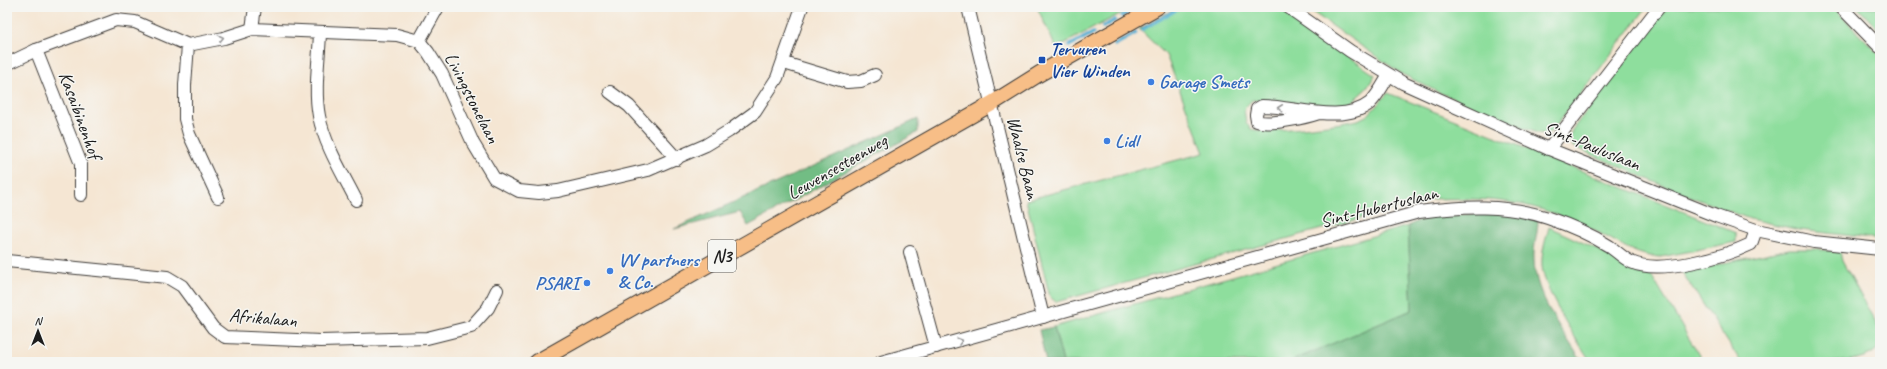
<svg xmlns="http://www.w3.org/2000/svg" width="1887" height="369" viewBox="0 0 1887 369" font-family="Caveat,sans-serif">
<style>
.green{fill:#8ede9d;stroke:#557d5c}
.forest{fill:#72bd84;stroke:#476c50}
.lines{fill:none;stroke-linecap:round;stroke-linejoin:round}
.stream{stroke:#56b0d4;stroke-width:3.5}
.minor-casing{stroke:#3d3a37;stroke-width:14}
.major-casing{stroke:#3d3a37;stroke-width:17}
.minor{stroke:#fff;stroke-width:12}
.major{stroke:#f7be87;stroke-width:15}
.oneway{stroke:#999}
.transit-dot{fill:#1a4fb4;stroke:#f6f6f2;stroke-width:1.5}
.shop-dot{fill:#3f7fe0;stroke:#f6f6f2;stroke-width:1.5}
.labels{text-anchor:middle;dominant-baseline:central;stroke-width:3;stroke-linejoin:round;paint-order:stroke}
.shield{fill:#f6f6f2;stroke:#5d5d5c;stroke-width:1}
.shield-label{font-size:18px;font-weight:bold;fill:#1c1c1c}
.transit-label{font-size:19px;font-weight:bold;fill:#164399;stroke:#f6f6f2;text-anchor:start}
.shop-label{font-size:19px;font-weight:bold;fill:#366cbe;stroke:#f6f6f2;text-anchor:start}
.street-label{font-size:19px;fill:#1c1c1c;stroke:#f6f6f2}
</style>
<rect width="100%" height="100%" fill="#f6f6f2"/>
<filter id="ink" filterUnits="userSpaceOnUse"><feTurbulence type="fractalNoise" baseFrequency=".025" numOctaves="2"/><feDisplacementMap in="SourceGraphic" scale="8" xChannelSelector="R" yChannelSelector="G"/><feConvolveMatrix kernelMatrix="1 2 1 2 8 2 1 2 1" color-interpolation-filters="sRGB"/></filter>
<filter id="wash" filterUnits="userSpaceOnUse"><feTurbulence type="fractalNoise" baseFrequency=".012" numOctaves="4" result="noise"/><feDisplacementMap in="SourceGraphic" scale="16" xChannelSelector="R" yChannelSelector="G"/><feGaussianBlur stdDeviation="0.9" result="paint"/><feColorMatrix in="noise" values="0 0 0 0 0 0 0 0 0 0 0 0 0 0 0 0 0 1.4 0 .05"/><feComposite in="paint" operator="in"/></filter>
<g filter="url(#wash)">
<rect width="100%" height="100%" fill="#f5e6d3"/>
<g class="green">
<path d="M1037 7H1133L1056 48Z"/>
<path d="M1177 7H1277L1375 75 1367 88 1348 105 1333 106 1252 100 1244 109 1246 123 1251 129C1263 134 1342 124 1358 120L1368 115 1388 93 1736 233V242L1661 257C1639 257 1624 246 1605 236 1592 229 1579 223 1566 218 1519 199 1480 198 1431 199L1056 302 1050 297 1026 200 1204 153 1166 55 1139 29Z"/>
<path d="M1305 7H1647L1553 130 1547 134 1537 133 1438 92 1402 74Z"/>
<path d="M1669 7H1833L1880 55V239L1800 230 1750 219 1673 190 1572 146 1569 139 1572 130 1662 13Z"/>
<path d="M1857 7H1880V31L1860 10Z"/>
<path d="M1408 226 1412 310 1290 362H1063L1054 327Z"/>
<path d="M1549 227 1601 251 1631 271 1651 275 1703 362H1591C1576 339 1544 292 1542 266 1541 253 1546 239 1549 227Z"/>
<path d="M1789 249H1814L1840 252 1842 261 1880 331C1880 338 1881 346 1875 351 1855 369 1769 362 1741 362L1682 272Z"/>
</g>
<g class="forest">
<path d="M918 119V132L748 226 740 212 674 229Z"/>
<path d="M1495 213 1538 220C1538 234 1533 246 1534 260 1535 297 1563 331 1582 362H1289L1412 310 1408 226 1428 216Z"/>
<path d="M1054 327 1063 362H1046L1039 330Z"/>
</g>
<g class="lines">
<g class="stream">
<path d="M1122 16 1136 8"/>
<path d="M1103 27 1115 20"/>
<path d="M1143 29 1181 7"/>
<path d="M1115 45 1136 33"/>
<path d="M1069 46 1093 33"/>
</g>
</g>
</g>
<g filter="url(#ink)">
<g class="lines">
<g class="minor-casing">
<g id="minor">
<path d="M968 7 1043 317"/>
<path d="M1288 7 1350 51 1403 83 1549 149 1716 216 1756 230 1814 242 1880 249"/>
<path d="M1841 7 1880 47"/>
<path d="M252 29 255 7"/>
<path d="M320 33C319 60 314 90 319 116 325 146 343 174 356 200"/>
<path d="M419 41 438 7"/>
<path d="M188 45 185 85V119L189 134 218 197"/>
<path d="M36 50 81 164V195"/>
<path d="M784 63 847 82 861 81 875 75"/>
<path d="M7 64 36 50 116 20 135 22 188 45 224 38 252 29 397 35 419 41 428 52 442 74 473 143 494 178 519 191 539 193 558 191 648 170 706 145 729 131 755 112 777 78 802 7"/>
<path d="M610 92 629 106 677 159"/>
<path d="M1319 113C1307 117 1269 126 1257 121L1256 115 1257 109 1262 106C1293 106 1343 125 1370 103 1378 95 1383 85 1389 75"/>
<path d="M1549 149 1659 7"/>
<path d="M910 252 936 347"/>
<path d="M7 261 167 277 182 286 213 328 225 337 321 341 427 338 471 327 488 308 497 290"/>
<path d="M881 362 1419 212C1463 206 1506 204 1548 218 1569 225 1590 234 1609 246 1616 251 1623 258 1631 262 1659 275 1724 257 1751 244L1756 230"/>
</g>
</g>
<g class="major-casing">
<path id="major" d="M537 362 991 104 1039 74 1157 7"/>
</g>
<use href="#minor" class="minor"/>
<use href="#major" class="major"/>
</g>
<defs><path id="oneway-chevron" d="M-2-3.5L2.5 0L-2 3.5" fill="none" stroke-width="1.6" stroke-linecap="round" stroke-linejoin="round"/></defs>
<g class="oneway">
<use href="#oneway-chevron" transform="translate(221 38) rotate(-13)"/>
<use href="#oneway-chevron" transform="translate(1280 108) rotate(-174)"/>
<use href="#oneway-chevron" transform="translate(960 341) rotate(-15)"/>
</g>
</g>
<rect class="transit-dot" x="1038" y="56" width="8" height="8" rx="2"/>
<g class="shop-dot">
<circle cx="1151" cy="82" r="4"/>
<circle cx="1107" cy="141" r="4"/>
<circle cx="610" cy="271" r="4"/>
<circle cx="587" cy="283" r="4"/>
</g>
<g class="labels">
<rect class="shield" x="708" y="240" width="28" height="32" rx="3"/>
<g class="shield-label">
<text x="722" y="256">N3</text>
</g>
<g class="transit-label">
<text x="1050" y="49">Tervuren<tspan x="1050" dy="22">Vier Winden</tspan></text>
</g>
<g class="shop-label">
<text x="1159" y="82">Garage Smets</text>
<text x="1115" y="141">Lidl</text>
<text x="618" y="260">VV partners<tspan x="618" dy="22">&amp; Co.</tspan></text>
<text x="579" y="283" text-anchor="end">PSARI</text>
</g>
<g class="street-label">
<text transform="translate(472 98) rotate(63)">Livingstonelaan</text>
<text transform="translate(80 115) rotate(70)">Kasaibinenhof</text>
<text transform="translate(1592 146) rotate(22)">Sint-Pauluslaan</text>
<text transform="translate(1023 158) rotate(76)">Waalse Baan</text>
<text transform="translate(837 167) rotate(-30)">Leuvensesteenweg</text>
<text transform="translate(1379 207) rotate(-14)">Sint-Hubertuslaan</text>
<text transform="translate(263 318) rotate(5)">Afrikalaan</text>
</g>
</g>
<rect width="1887" height="369" fill="none" stroke="#f6f6f2" stroke-width="24"/>
<g transform="translate(38 331)" stroke="#f6f6f2" stroke-width="3" paint-order="stroke">
<path d="M0-3L7 15L0 10L-7 15Z" fill="#1c1c1c"/>
<text y="-6" font-size="11" font-weight="bold" text-anchor="middle" fill="#1c1c1c">N</text>
</g>
</svg>
